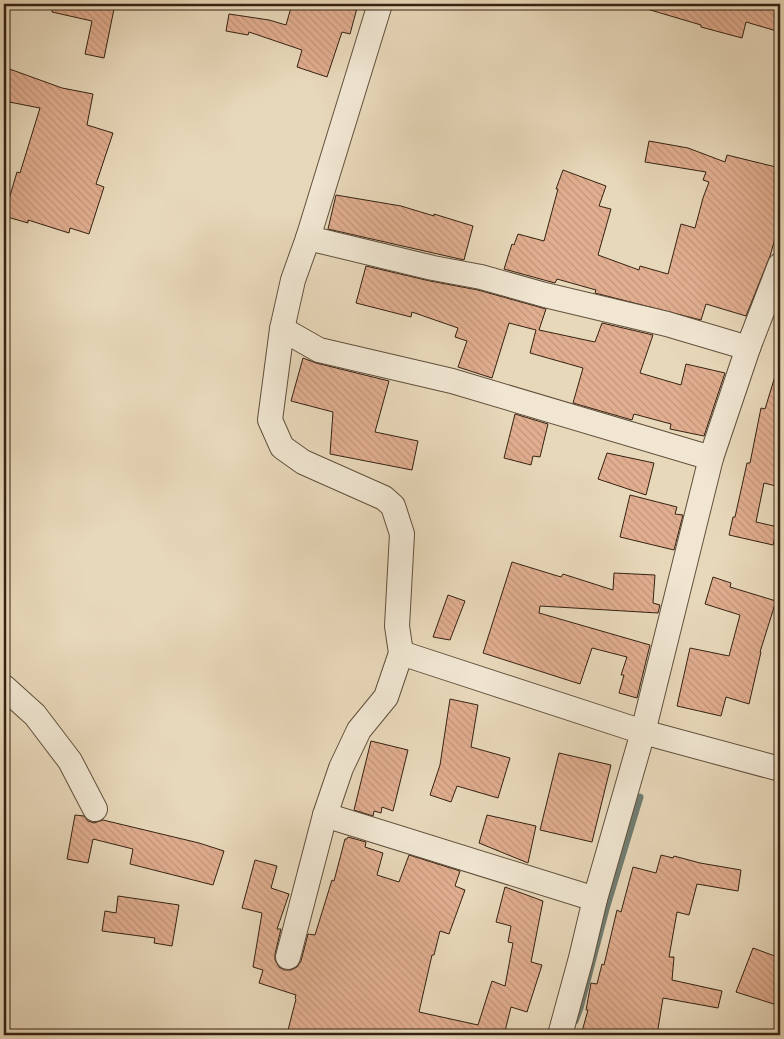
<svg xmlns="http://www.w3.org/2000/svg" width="784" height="1039" viewBox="0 0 784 1039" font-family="'IM FELL Double Pica',serif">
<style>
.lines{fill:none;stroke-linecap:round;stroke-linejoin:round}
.stream{stroke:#707d72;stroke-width:7}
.building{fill:url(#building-back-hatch);stroke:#352212}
.minor-casing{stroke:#62503c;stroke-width:26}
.minor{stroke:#f0e6d2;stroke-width:24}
</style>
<defs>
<pattern id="building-back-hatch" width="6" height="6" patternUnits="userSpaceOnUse" patternTransform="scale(1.25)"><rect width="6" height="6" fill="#e1ae90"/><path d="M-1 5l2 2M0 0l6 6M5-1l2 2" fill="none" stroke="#c2957b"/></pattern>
</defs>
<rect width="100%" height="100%" fill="#e8d8ba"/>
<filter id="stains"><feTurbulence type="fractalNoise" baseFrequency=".004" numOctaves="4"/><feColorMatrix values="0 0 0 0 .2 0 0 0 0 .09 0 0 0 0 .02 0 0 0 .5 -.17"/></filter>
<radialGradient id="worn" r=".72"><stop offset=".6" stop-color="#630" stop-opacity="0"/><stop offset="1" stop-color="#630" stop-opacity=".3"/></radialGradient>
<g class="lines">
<path class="stream" d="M575 1021 580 1008 606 909 640 797"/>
</g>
<g class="building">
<path d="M53 4H115L104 58 85 54 92 21 52 12Z"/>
<path d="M292 4H340L357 8 350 34 342 32 327 77 297 67 302 50 249 32 248 35 226 31 229 14 269 20 286 25Z"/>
<path d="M648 4H780V32L746 22 742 38 701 27V25L647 9Z"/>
<path d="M4 67 62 88 93 94 87 125 113 133 96 184 104 187 89 234 70 228 69 233 28 220V223L4 216 17 172 20 173 40 108 4 101Z"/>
<path d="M649 141 688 148 725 162 727 155 780 168V222L770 256 746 316 706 304 701 320 595 293 596 290 557 279 555 283 504 269 512 244 514 245 518 234 544 241 558 189H556L563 170 606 186 599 206 611 209 598 255 639 270 640 266 668 274 681 224 695 228 703 198 709 182 703 180 706 172 645 162Z"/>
<path d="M336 195 401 206 434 216V214L473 226 464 260 328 229Z"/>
<path d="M366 266 430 281 478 290 546 309 539 330 595 342 602 323 653 335 640 373 681 385 686 364 725 373 704 436 670 429 671 424 634 414 632 420 573 403 583 368 530 353 536 330 509 323 492 378 458 367 467 341 455 337 458 328 412 312 411 317 356 303Z"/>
<path d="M303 358 316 363 389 381 375 432 418 441 412 470 330 454 333 412 291 401Z"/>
<path d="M776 373H780V487L764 483 756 522 778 527 773 545 729 535 733 517H735L747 463H750L761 408 765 409Z"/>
<path d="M515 414 548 424 540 457 533 456 531 465 504 458Z"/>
<path d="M607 453 654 463 646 495 598 479Z"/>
<path d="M630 495 677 507 675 514 683 515 674 550 620 537Z"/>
<path d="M512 562 561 577 563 574 613 590 614 573 655 575 653 603 660 605 658 613 540 606 539 613 650 645 637 698 619 693 624 675H621L627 657 592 648 580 684 483 653Z"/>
<path d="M713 577 731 583 730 587 776 601 760 652H761L749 704 726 697 721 716 677 706 690 648 729 656 740 615 705 604Z"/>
<path d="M448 595 465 601 450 640 433 637Z"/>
<path d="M450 699 478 705 471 747 510 758 498 798 457 786 451 802 430 795 440 765Z"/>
<path d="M371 741 408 750 393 811 382 807 381 813 374 811 373 816 354 810Z"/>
<path d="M559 753 611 765 592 842 540 830Z"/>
<path d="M75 815 84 816 88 821 94 823 103 820 199 843 224 851 213 885 130 864 133 849 93 839 88 863 67 859Z"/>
<path d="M487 815 536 826 528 863 479 843Z"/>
<path d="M348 837 366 842 365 847 383 853 377 875 399 882 409 855 460 871 455 886 465 890 449 934 440 931 434 955H432L419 1012 478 1025 492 981 505 986 513 943 508 942 511 926 496 922 505 887 543 901 531 962 542 965 527 1012 511 1007 504 1035H308L288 1030 296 999 295 998 296 995 259 983 263 970 253 967 262 913 242 908 255 860 277 866 271 888 289 894 277 929H281L275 954V960L279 967 284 970H291L297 967 301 961 308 934 315 935 332 880 334 881 345 839H347Z"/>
<path d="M661 855 673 858 674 856 700 863 741 870 738 891 697 884 689 915 677 912 669 957H674L672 980 722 991 718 1008 663 998 657 1035H581L588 1010H586L591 983 597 984 602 964 604 965 617 910 621 912 633 867 656 873Z"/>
<path d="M118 896 179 905 172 946 154 943 155 938 102 931 105 911 116 913Z"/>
<path d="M753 948 780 958V1006L736 992Z"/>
</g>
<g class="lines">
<g class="minor-casing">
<g id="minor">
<path d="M308 238 433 268 481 277 545 295 667 324 748 348"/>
<path d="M282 329 319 350 452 381 711 458"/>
<path d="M401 653 643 732 780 769"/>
<path d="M4 687 35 715 70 761 95 809"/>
<path d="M325 815 595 899"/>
<path d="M288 957 325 815 341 768 359 730 386 697 401 653 397 626 402 534 393 506 384 498 303 462 282 447 270 420 282 329 293 280 308 238 380 4"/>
<path d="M560 1035 581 958 595 899 643 732 711 458 748 348 780 265"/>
</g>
</g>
<use href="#minor" class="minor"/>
</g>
<rect width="784" height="1039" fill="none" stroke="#e8d8ba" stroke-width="20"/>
<rect x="5" y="5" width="774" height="1029" fill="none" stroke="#352212" stroke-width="2.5"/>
<rect x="10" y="10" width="764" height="1019" fill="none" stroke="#352212"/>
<rect width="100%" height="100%" filter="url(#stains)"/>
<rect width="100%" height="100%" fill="url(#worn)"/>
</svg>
